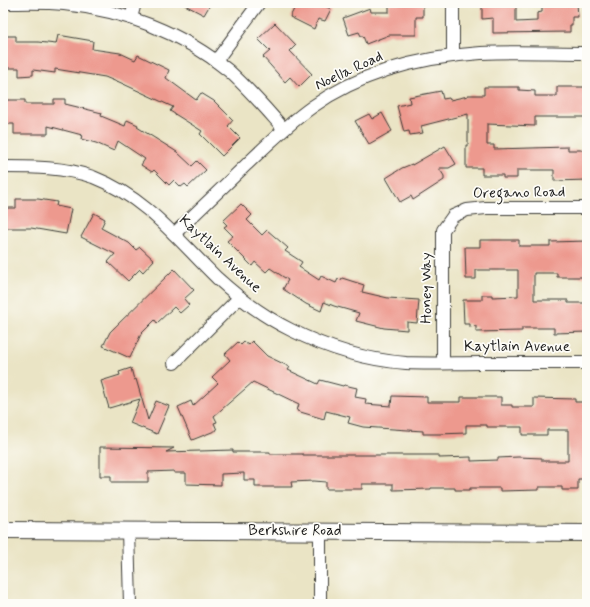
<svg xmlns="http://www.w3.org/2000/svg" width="590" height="607" viewBox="0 0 590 607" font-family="Mynerve,sans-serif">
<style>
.building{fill:#ed998e}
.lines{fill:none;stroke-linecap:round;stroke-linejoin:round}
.street-casing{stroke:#3b3a35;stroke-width:14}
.secondary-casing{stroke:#3b3a35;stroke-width:18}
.street{stroke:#fff;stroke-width:12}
.secondary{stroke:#fff;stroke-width:16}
.labels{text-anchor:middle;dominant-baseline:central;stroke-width:3.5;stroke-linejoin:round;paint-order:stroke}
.street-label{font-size:15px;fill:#1c1c1c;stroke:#fdfcf7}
</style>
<rect width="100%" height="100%" fill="#fdfcf7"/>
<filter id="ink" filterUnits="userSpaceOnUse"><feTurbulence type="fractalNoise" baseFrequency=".025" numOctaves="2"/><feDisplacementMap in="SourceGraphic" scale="8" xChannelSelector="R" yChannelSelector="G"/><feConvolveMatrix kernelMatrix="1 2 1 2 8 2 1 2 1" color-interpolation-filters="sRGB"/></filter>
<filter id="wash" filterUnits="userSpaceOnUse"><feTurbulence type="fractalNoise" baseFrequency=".012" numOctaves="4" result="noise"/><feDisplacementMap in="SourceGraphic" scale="16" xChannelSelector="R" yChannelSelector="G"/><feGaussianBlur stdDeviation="0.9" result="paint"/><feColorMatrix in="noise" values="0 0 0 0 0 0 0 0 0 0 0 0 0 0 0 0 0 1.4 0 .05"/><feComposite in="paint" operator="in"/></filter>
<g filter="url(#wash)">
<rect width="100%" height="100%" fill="#eae4c5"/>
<g id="blocks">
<g class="building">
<path d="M181 3H211L204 15Z"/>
<path d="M297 3H318L331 9 325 21 318 19 314 29 290 17Z"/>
<path d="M423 3V17H416V35H389L366 44 363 36H361L359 32 349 35 343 18 370 8 371 12H389V4Z"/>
<path d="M482 3H516V22L537 21V13L542 12V4L577 3 578 17H572V25H570V32L493 33V18L482 19Z"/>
<path d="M275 23 296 45 290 51 312 74 299 87 290 77 285 82 263 57 270 51 258 39Z"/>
<path d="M58 35 93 41 92 49 120 53 135 60 138 55 169 70 166 78 196 100 201 93 214 101 233 120 228 126 240 138 222 156 200 134 202 131 170 111 173 107 117 81V82L105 77 55 69V73L33 70V75L19 76V68H3V36H16V42H38L56 44Z"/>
<path d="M484 87H519V90L535 91V96H557V87H587V117H535V126L487 124V145H494V149L568 147V150H587V180L554 181V170H517V178H503V175H482V168H466V145H468V114L421 126 423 133 410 135 409 131 404 132 397 106 410 103 409 97 441 91 443 99 449 98 450 100 468 96V95H484Z"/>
<path d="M54 99H65V104L102 113 101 116 125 126 127 120 138 125 137 127 177 152 192 166 197 161 206 170 188 187 185 184 181 187 174 180 169 185 154 170 152 172 141 165 145 159 118 141 114 151 96 143 81 139 82 135 48 126V134H14V124H3V100H25V104H54Z"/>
<path d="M382 113 392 131 369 144 355 121 369 114 372 119Z"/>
<path d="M445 146 456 164 449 168H439L444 176V180L413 200 411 196 400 202 386 178 402 168 412 164V165Z"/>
<path d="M16 199H38L57 202 56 206 71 209 66 234 31 228H3V211H5V208H16Z"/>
<path d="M241 204 252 215 247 220 262 235 267 230 288 248 285 251 302 262 299 267 319 280 321 276 336 283 338 279 341 280 342 278 364 285 362 292 388 298 419 300 417 323 407 322V330L384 328 356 321 359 313 334 306 324 302 321 311 306 304 283 289 288 280 270 268 266 272 255 262 252 266 227 241 233 236 224 227 227 225 223 221Z"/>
<path d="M94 213 105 219 101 228 129 243 136 250 140 247 154 260 143 272 140 269 128 281 108 262 115 254 81 237Z"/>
<path d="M480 240H519V246H550V242L587 241V277H557V273H534V300H568V303H587V332L554 333V328H522V331L476 332V326L470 327V324H464L463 300H482V295H492V297L518 296V270H476V279H466L465 247H480Z"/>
<path d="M174 269 194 290 184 299 189 305 180 313 174 307 157 323 155 320 141 334 130 358 103 346 110 332Z"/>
<path d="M252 341 267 356 290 367 288 370 318 384 320 380 343 386 344 385 357 388 355 397 366 399 365 404 391 406 392 396 427 397V402H461V397H501V405H512V407H534V398L575 399V402H587V479H578V490H562V487H539V490L500 491V488H470V490H455V488H431V489L393 490V484H362V489H326V482L314 481 291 482 292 487H255V480H244V473L221 474V485L186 484V473H174V471L148 472V482H111V476H100V447L174 448 166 452 233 450V452H270V454H303V455H439V458L471 457V461L498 460V458L518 457 542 458V461H568V430H547V435H522V427H487V425H466V433L439 434H423V431L363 427 348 423 350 417 326 411 324 419 297 411 299 404 253 382 214 416 217 422 214 423 217 430 192 440 178 407 191 401 193 406 218 383 212 377 230 360 225 354 238 342 241 345 244 342 248 345Z"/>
<path d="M131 368 134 380 136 379 148 420 156 401 169 406 157 434 130 423 140 399 109 408 101 381 120 375 119 372Z"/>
</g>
</g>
</g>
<g filter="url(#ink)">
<use href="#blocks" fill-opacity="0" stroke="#3b3a35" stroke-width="1"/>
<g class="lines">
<g class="street-casing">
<g id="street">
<path d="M3 3C23 3 44 2 64 4 123 10 183 33 229 71 249 89 266 109 284 129"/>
<path d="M131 18 135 3"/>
<path d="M453 56V3"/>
<path d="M216 61 259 3"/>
<path d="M3 167C33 167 64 167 93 177 147 198 177 239 217 278 239 298 264 317 291 330 327 348 366 360 406 363 430 364 455 363 480 363 516 363 551 363 587 363"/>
<path d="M174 234C198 211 222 188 246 165 268 144 288 124 312 107 361 72 422 57 481 53 516 51 552 53 587 53"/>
<path d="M174 363 240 297"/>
<path d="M443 363V230L453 216 467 210 486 208H587"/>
<path d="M128 530 130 604"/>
<path d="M320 531V604"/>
</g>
</g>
<g class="secondary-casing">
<path id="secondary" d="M3 530 587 533"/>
</g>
<use href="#street" class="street"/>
<use href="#secondary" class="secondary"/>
</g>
</g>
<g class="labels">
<g class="street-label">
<text transform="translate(349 71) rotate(-25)">Noella Road</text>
<text transform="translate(519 193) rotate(-1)">Oregano Road</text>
<text transform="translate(220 254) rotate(43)">Kaytlain Avenue</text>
<text transform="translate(427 288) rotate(-90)">Honey Way</text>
<text x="517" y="347">Kaytlain Avenue</text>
<text x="295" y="531">Berkshire Road</text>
</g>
</g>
<rect width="590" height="607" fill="none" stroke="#fdfcf7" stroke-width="16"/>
</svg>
